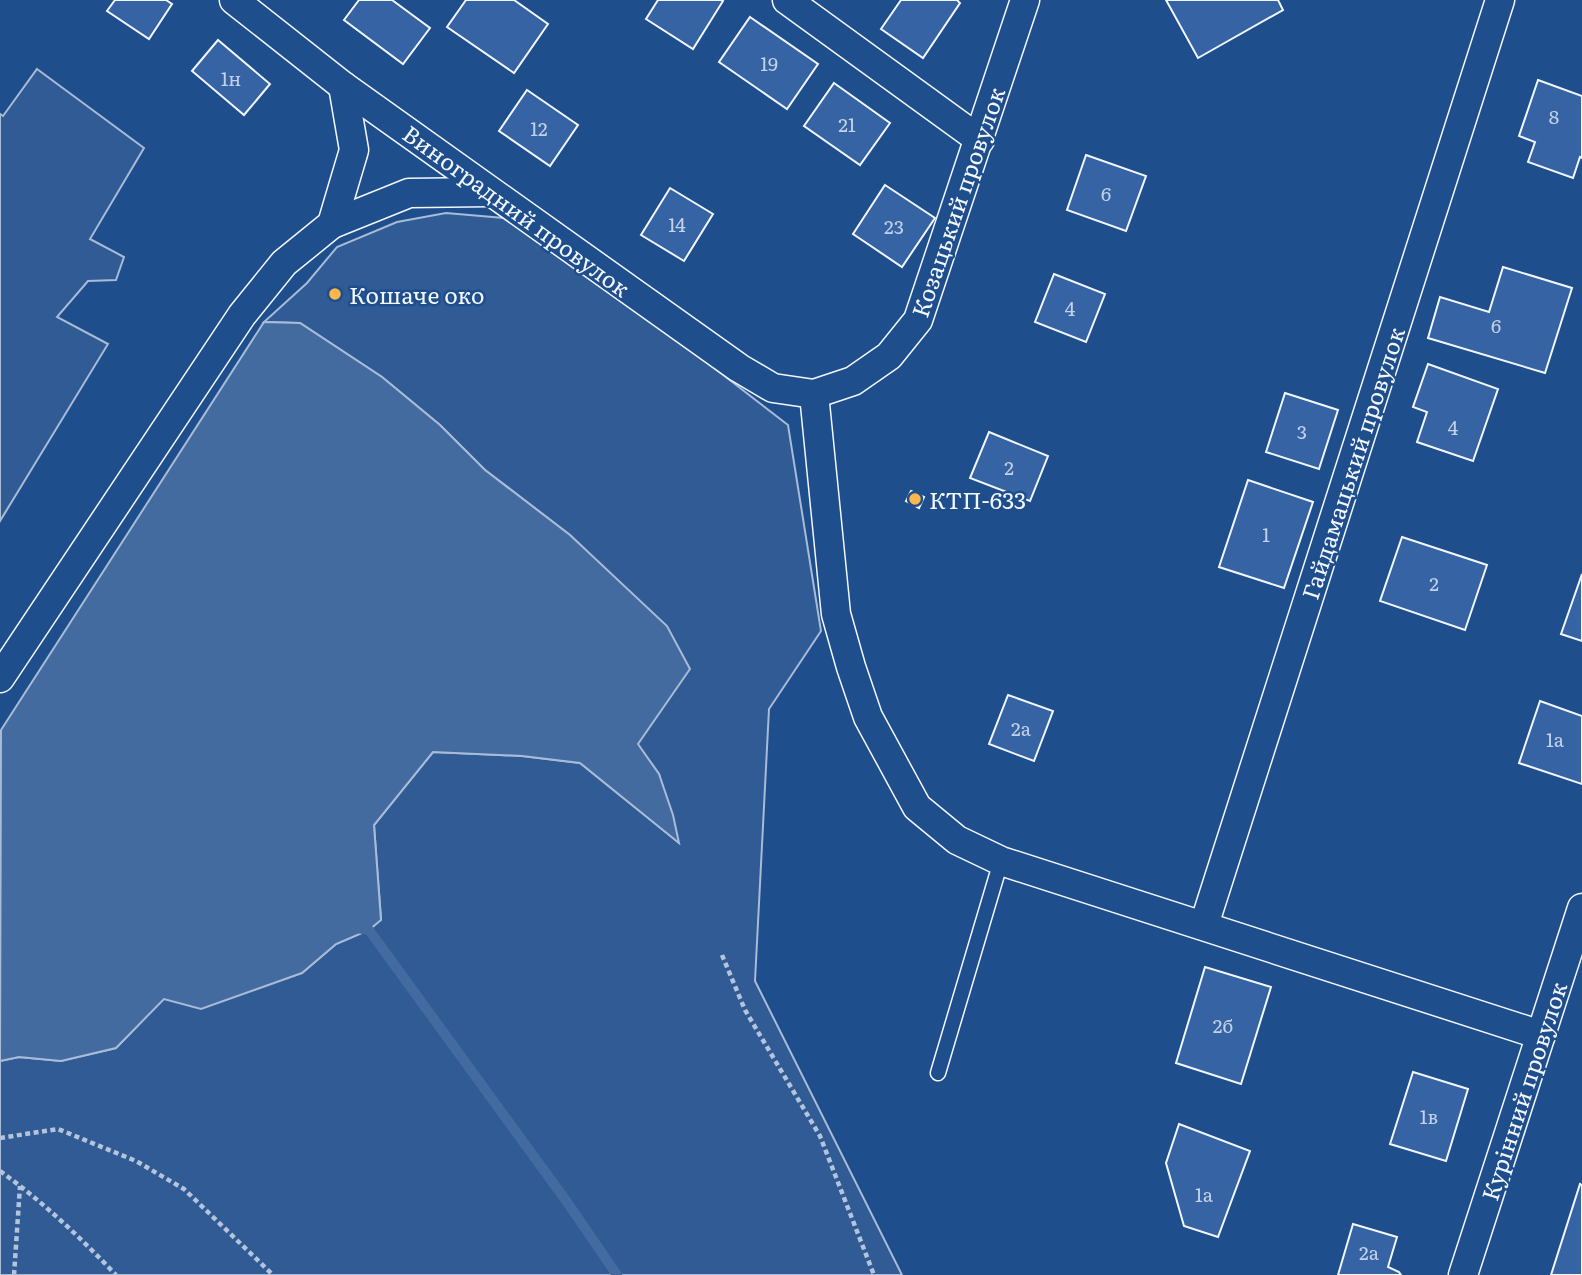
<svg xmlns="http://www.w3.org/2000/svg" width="1582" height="1275" viewBox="0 0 1582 1275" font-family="Literata,serif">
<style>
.built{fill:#305b95;stroke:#a8bbd7;stroke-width:2}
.water{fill:#446ba0;stroke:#a8bbd7;stroke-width:2}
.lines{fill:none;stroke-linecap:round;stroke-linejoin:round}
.stream{stroke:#446ba0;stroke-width:10}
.building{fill:#3563a3;stroke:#f2f6ff;stroke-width:2}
.service-casing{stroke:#f2f6ff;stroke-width:17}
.minor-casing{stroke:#f2f6ff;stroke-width:31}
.path{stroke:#b3c4dc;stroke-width:4.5;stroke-dasharray:5 3.5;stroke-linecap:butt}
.service{stroke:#1f4e8c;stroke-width:14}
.minor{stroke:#1f4e8c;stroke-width:28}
.poi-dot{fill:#ffb74d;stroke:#1f4e8c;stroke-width:2.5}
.labels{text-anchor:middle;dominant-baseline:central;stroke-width:5;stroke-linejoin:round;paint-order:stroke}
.number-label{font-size:19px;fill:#c3d1e8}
.street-label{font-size:23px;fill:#f2f6ff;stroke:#1f4e8c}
.poi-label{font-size:23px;fill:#f2f6ff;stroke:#1f4e8c;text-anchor:start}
</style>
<rect width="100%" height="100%" fill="#1f4e8c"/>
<g class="built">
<path d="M37 69 144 148 90 239 124 257 116 280 88 281 57 317 108 344 0 521V114L3 116Z"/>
<path d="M446 213 504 218 643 313 788 425 821 631 769 709 755 981 902 1275H0V1061L19 1057 61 1061 116 1048 164 998 302 973 336 944 369 930 381 919 374 825 433 752 522 756 580 763 678 842 659 774 637 744 689 669 603 567 570 535 485 470 440 425 382 377 300 323 264 322 307 283 337 247 397 222Z"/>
</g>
<path class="water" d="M264 322 300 323 382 377 440 425 485 470 570 535 667 626 690 669 638 744 659 774 673 815 679 843 580 763 522 756 433 752 374 825 381 920 369 930 336 944 302 973 201 1009 164 999 116 1048 61 1061 19 1057 0 1061 1 730Z"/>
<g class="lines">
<path class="stream" d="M357 928 369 930 567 1202 617 1275"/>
</g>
<g class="building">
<path d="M115 0H166L172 4 149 39 107 11Z"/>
<path d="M359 0H392L430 28 403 64 344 20Z"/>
<path d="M466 0H514L548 24 514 73 447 27Z"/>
<path d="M658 0H721L723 1 693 49 646 19Z"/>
<path d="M901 0H957L960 3 923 58 881 29Z"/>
<path d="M1166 0H1278L1283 10 1198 58Z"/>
<path d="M750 17 818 64 787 109 719 62Z"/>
<path d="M218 40 270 84 244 115 192 71Z"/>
<path d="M1538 80 1582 96V158L1580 157 1573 178 1528 162 1535 142 1519 136Z"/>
<path d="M834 83 890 123 860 165 804 126Z"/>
<path d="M527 90 578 125 550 166 499 131Z"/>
<path d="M1086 155 1146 176 1126 231 1067 210Z"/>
<path d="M885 185 935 218 902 267 853 234Z"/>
<path d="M670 188 713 214 684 261 641 235Z"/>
<path d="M1503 267 1572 288 1545 373 1428 338 1440 297 1489 312Z"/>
<path d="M1054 274 1105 294 1086 342 1035 322Z"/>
<path d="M1428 364 1498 389 1473 461 1417 442 1427 412 1413 407Z"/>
<path d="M1285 393 1338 410 1319 469 1266 452Z"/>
<path d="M989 432 1048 456 1030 501 970 478Z"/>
<path d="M1248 480 1313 502 1284 588 1219 567Z"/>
<path d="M911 491 924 497 919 508 906 501Z"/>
<path d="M1402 537 1487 565 1465 630 1380 601Z"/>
<path d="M1582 574V641L1561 634Z"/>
<path d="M1008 695 1053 711 1034 761 989 744Z"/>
<path d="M1540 701 1582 716V784L1519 763Z"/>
<path d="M1205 967 1271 987 1241 1084 1176 1063Z"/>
<path d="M1413 1072 1468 1089 1446 1161 1390 1144Z"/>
<path d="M1179 1124 1250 1151 1218 1237 1184 1226 1166 1163Z"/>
<path d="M1580 1184 1582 1185V1275H1551Z"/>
<path d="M1353 1224 1397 1237 1388 1267 1399 1272 1401 1275H1338Z"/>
</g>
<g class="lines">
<g class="service-casing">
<path id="service" d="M938 1073 1001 861"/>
</g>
<g class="minor-casing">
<g id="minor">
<path d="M234 0 343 86 739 368 773 388 814 394 853 381 889 356 918 320 1025 0"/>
<path d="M787 0 980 140"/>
<path d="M332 224 409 193 490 192"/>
<path d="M814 394 836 614 851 667 868 717 917 807 957 840 1001 861 1541 1035"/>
<path d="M0 678 242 315 284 263 332 224 354 150 343 86"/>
<path d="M1204 925 1500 0"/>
<path d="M1463 1275 1582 908"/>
</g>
</g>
<g class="path">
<path d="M722 955 745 1010 820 1136 874 1275"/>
<path d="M0 1138 58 1129 136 1161 184 1189 273 1275"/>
<path d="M0 1171C42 1201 81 1238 116 1275"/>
<path d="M14 1275 20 1186"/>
</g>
<use href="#service" class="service"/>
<use href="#minor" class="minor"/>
</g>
<g class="poi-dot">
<circle cx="335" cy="294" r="7"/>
<circle cx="915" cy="499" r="7"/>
</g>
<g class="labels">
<g class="number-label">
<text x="769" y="63">19</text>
<text x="231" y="78">1н</text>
<text x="1554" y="116">8</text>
<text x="847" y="124">21</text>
<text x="539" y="128">12</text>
<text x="1106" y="193">6</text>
<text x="677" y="224">14</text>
<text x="894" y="226">23</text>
<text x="1070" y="308">4</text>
<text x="1496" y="325">6</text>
<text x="1453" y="427">4</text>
<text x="1302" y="431">3</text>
<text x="1009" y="467">2</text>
<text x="1266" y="534">1</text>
<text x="1434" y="583">2</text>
<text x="1021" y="728">2а</text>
<text x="1555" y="739">1а</text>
<text x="1223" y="1025">2б</text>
<text x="1429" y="1116">1в</text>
<text x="1204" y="1194">1а</text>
<text x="1369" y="1252">2а</text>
</g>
<g class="street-label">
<text transform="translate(957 202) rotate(-71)">Козацький провулок</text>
<text transform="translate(517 210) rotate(36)">Виноградний провулок</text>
<text transform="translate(1352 463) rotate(-72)">Гайдамацький провулок</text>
<text transform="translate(1523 1091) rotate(-72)">Курінний провулок</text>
</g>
<g class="poi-label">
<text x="349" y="294">Кошаче око</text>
<text x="929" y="499">КТП-633</text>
</g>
</g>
</svg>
